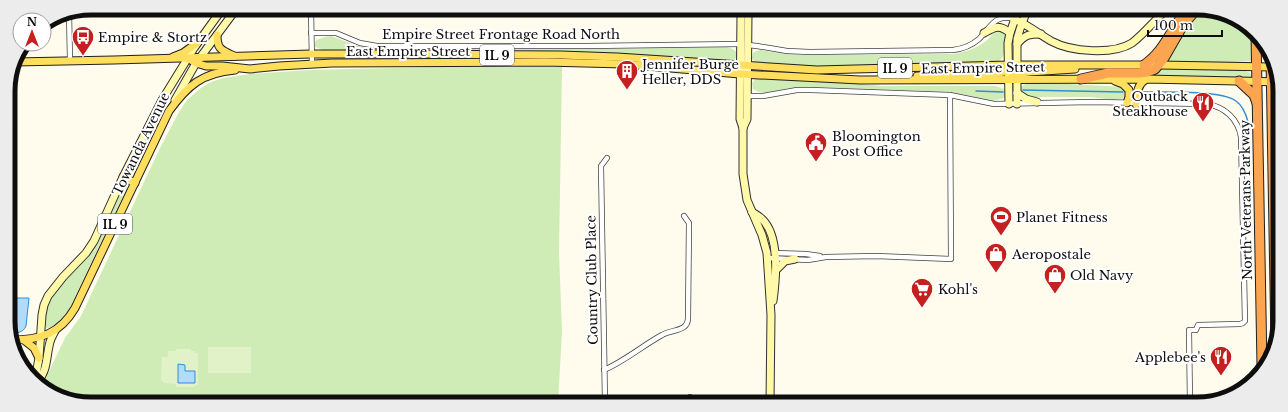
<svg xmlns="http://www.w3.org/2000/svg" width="1288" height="412" viewBox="0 0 1288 412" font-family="'Libre Baskerville',serif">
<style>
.green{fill:#cfebb6}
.pitch{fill:#e2f2c8}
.water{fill:#b0dbf9;stroke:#338dd4}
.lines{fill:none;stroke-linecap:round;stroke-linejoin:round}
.stream{stroke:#338dd4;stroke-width:1.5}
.street-casing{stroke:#414141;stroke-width:6}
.secondary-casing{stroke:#303030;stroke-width:9}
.primary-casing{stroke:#1f1f1f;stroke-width:9}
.highway-casing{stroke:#1f1f1f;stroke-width:11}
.street{stroke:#fff;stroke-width:4.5}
.secondary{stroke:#fff9a9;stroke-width:7}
.primary{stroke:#ffde5e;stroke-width:7}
.highway{stroke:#fba550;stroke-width:9}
.labels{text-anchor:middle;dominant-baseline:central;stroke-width:4;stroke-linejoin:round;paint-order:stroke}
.shield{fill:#fff;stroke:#565656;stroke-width:1}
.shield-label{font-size:12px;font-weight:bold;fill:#0e0e0e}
.street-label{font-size:13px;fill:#0e0e0e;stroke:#fff}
.poi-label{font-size:13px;fill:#0e0e0e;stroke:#fff;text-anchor:start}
.rim{fill:none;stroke:#0e0e0e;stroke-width:5}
</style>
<rect width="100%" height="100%" fill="#fffcee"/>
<g class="green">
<path d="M1200 11H1218L1252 32V61L1212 63 1168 62 1167 61 1183 32Z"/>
<path d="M1000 29 1005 34C1005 44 1008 58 996 62L814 66 760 64 755 62 752 58 753 53 756 51 761 50 787 54 800 55 952 54C963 53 978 48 986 41 990 38 992 34 995 31Z"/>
<path d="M331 36 358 46 375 49H593L727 47C734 49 742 53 734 60L729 61 633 55 326 51 315 47V43L316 40 325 37Z"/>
<path d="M435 67H562L559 253 562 332 558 402 70 401 43 384 65 338 81 316 159 150 179 112 187 100 201 88 211 82 223 78 250 74 309 70Z"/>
<path d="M1163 68 1235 70H1243L1250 73 1252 77 1251 78 1153 76 1154 74Z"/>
<path d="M756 79 849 83 881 86H995L1004 89 1006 95 1004 98 993 101 951 92 813 87 789 88 767 93 759 92 753 89 752 83Z"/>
<path d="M1027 83H1053L1122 87 1126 89V96L1122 99 1114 100 1090 97H1030L1021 94V87Z"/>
<path d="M125 183H127V188L69 309C64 317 55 328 46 328L44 324 46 310 52 296 89 253Z"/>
</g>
<g class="pitch">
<rect x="208" y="347" width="43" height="26"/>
<path d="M176 349H191V351H195V353H198V385H195V387H176V384L164 383 161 380 162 357H168V351H176Z"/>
</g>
<g class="water">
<path d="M9 298H29L26 326C23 333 17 333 10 333Z"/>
<path d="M178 364 185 365V371H195V383H178Z"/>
</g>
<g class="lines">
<g class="stream">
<path d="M1023 90 1123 92"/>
<path d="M976 91 1003 92"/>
<path d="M1142 92C1162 92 1222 90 1236 101 1243 106 1246 114 1248 122"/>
</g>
<g class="street-casing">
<g id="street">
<path d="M311 9 312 64"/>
<path d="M69 12 70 61"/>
<path d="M311 33H336L360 43 377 46H587L741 44"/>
<path d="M748 45 757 46 787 51 810 52 953 50C962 49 972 45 979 39 990 28 995 13 1014 19"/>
<path d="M747 96H763L797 90H811L950 95 994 104 1091 102 1207 104C1225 107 1238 119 1241 137L1245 321 1243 323 1240 324 1198 325 1196 330H1189L1190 404"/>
<path d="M774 253 806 254 820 256"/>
<path d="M768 258 808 260 826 257 876 256 951 259 950 95"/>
<path d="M604 370C625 361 642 346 662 335 672 329 688 332 688 318L689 223 684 216"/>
<path d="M605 402 601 166 607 158"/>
<path d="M690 403V397"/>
</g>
</g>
<g class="secondary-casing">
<g id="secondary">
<path d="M743 10 741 14 740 119 743 128V174L747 200 762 235 767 253 771 315 770 403"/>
<path d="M1014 19C1028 25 1039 34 1051 41 1071 52 1113 55 1132 43 1144 34 1154 21 1165 11"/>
<path d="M984 33C995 27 999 24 1010 33"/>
<path d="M1017 44C1025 35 1028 34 1041 34"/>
<path d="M1017 93 1026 99 1037 102"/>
<path d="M175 100 196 63 237 8"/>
<path d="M1009 104 1008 43 1010 33 1018 10"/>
<path d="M1017 104V39L1020 29 1027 10"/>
<path d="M743 128 747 119 748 14 746 10"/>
<path d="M752 212C755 214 759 216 762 219 780 236 776 279 773 301"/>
<path d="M776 270 785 261 795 259"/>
<path d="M35 380 39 358 42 315 44 305 48 296 63 277 86 253 94 241 123 177 162 100 194 48 223 8"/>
<path d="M38 381C48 370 46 356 50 342 51 338 53 335 55 331"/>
</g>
</g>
<g class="primary-casing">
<g id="primary">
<path d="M217 35C217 49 221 50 234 56"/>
<path d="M173 57 183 53 197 43"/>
<path d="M187 58 196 63 206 66H222L250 69 279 66 332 63 545 62 624 64 740 74 860 80 1146 79 1278 82"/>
<path d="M14 62 114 60 311 54H417L561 55 617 57 817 70 1008 65H1159L1274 67"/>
<path d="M917 76 993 74 1009 71 1017 65"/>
<path d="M1011 78 1021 73 1029 72 1075 69"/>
<path d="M1115 81 1123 84 1129 90V97L1127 103"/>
<path d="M1136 104C1137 93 1137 85 1146 79"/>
<path d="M123 177 135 183"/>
<path d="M11 340C40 340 60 334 75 308L169 111C188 85 202 73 235 70"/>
<path d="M24 340 34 348 39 358"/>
</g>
</g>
<g class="highway-casing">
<g id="highway">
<path d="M1256 34 1262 366"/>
<path d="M1271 60 1276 345"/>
<path d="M1144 65C1164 52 1171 29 1186 11"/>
<path d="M1081 79 1108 73H1139L1147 72 1155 69 1164 58 1183 25 1195 11"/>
<path d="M1239 81 1254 95 1257 103"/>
</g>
</g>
<use href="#street" class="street"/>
<use href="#secondary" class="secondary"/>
<use href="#primary" class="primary"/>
<use href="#highway" class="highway"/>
</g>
<defs>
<g id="bus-pin" transform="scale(1.15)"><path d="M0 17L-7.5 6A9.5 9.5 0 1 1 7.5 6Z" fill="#c51f20" stroke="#fff"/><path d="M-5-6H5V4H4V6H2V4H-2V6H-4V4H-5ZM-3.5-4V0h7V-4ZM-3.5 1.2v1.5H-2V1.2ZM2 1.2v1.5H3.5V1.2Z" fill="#fff"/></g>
<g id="building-pin" transform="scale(1.15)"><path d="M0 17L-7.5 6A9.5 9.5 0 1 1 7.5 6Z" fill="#c51f20" stroke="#fff"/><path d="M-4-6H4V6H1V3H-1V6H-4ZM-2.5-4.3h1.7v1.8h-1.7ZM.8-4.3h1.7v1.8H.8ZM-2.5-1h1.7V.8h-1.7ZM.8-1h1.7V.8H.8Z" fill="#fff"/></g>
<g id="restaurant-pin" transform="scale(1.15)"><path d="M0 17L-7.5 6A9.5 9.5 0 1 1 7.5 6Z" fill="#c51f20" stroke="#fff"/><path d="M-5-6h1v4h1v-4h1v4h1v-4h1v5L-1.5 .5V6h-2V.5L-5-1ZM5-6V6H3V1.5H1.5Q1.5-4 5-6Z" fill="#fff"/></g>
<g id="civic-pin" transform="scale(1.15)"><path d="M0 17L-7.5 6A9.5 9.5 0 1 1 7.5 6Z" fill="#c51f20" stroke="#fff"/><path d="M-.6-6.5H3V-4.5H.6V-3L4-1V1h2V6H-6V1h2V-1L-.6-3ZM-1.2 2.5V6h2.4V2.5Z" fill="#fff"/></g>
<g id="stadium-pin" transform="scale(1.15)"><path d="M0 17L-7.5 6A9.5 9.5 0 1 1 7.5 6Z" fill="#c51f20" stroke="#fff"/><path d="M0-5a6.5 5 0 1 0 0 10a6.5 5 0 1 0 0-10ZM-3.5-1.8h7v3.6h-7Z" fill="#fff"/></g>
<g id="shop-pin" transform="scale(1.15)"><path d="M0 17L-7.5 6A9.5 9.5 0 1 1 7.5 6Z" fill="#c51f20" stroke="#fff"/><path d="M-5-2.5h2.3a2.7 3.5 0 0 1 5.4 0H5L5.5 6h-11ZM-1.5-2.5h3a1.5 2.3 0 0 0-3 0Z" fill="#fff"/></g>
<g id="supermarket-pin" transform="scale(1.15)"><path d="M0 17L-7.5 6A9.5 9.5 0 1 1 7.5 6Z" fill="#c51f20" stroke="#fff"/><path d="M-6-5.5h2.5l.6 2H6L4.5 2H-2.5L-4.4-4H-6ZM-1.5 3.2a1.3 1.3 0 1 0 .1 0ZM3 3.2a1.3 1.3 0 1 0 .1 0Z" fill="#fff"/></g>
</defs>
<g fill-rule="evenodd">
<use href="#bus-pin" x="83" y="37"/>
<use href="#building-pin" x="627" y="71"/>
<use href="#restaurant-pin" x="1203" y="103"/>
<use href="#civic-pin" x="816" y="143"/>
<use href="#stadium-pin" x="1001" y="217"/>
<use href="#shop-pin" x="996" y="254"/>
<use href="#shop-pin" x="1055" y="275"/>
<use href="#supermarket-pin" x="922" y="289"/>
<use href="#restaurant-pin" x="1221" y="357"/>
</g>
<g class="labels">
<g class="shield">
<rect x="480" y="45" width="34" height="20" rx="3"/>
<rect x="878" y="58" width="34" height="20" rx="3"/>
<rect x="98" y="214" width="34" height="20" rx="3"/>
</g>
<g class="shield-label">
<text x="497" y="55">IL 9</text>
<text x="895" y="68">IL 9</text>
<text x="115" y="224">IL 9</text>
</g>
<g class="street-label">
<text x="501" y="34">Empire Street Frontage Road North</text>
<text x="408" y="51">East Empire Street</text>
<text transform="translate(983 68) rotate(-1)">East Empire Street</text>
<text transform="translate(141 144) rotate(-64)">Towanda Avenue</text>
<text transform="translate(1246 200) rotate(-91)">North Veterans Parkway</text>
<text transform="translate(592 280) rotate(-91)">Country Club Place</text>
</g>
<g class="poi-label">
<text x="98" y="37">Empire &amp; Stortz</text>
<text x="642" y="64">Jennifer Burge<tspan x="642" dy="15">Heller, DDS</tspan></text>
<text x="1188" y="96" text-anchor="end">Outback<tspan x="1188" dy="15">Steakhouse</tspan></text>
<text x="832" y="136">Bloomington<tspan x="832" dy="15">Post Office</tspan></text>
<text x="1016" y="217">Planet Fitness</text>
<text x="1012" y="254">Aeropostale</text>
<text x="1070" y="275">Old Navy</text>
<text x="938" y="289">Kohl's</text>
<text x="1206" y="357" text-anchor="end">Applebee's</text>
</g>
</g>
<path d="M0 0H1288V412H0ZM91 15H1197A76 76 0 0 1 1273 91V321A76 76 0 0 1 1197 397H91A76 76 0 0 1 15 321V91A76 76 0 0 1 91 15Z" fill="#ececec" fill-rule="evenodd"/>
<path class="rim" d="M91 15H1197A76 76 0 0 1 1273 91V321A76 76 0 0 1 1197 397H91A76 76 0 0 1 15 321V91A76 76 0 0 1 91 15Z"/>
<g transform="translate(32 32)"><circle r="19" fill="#ffffff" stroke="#9f9f9f"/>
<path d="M0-3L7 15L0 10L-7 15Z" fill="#c51f20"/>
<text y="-6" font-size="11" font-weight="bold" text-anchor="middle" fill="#0e0e0e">N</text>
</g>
<path d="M1148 30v6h74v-6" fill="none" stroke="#0e0e0e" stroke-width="2"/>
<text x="1154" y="30" font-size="12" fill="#0e0e0e" stroke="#ffffff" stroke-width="3" paint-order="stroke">100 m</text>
</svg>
